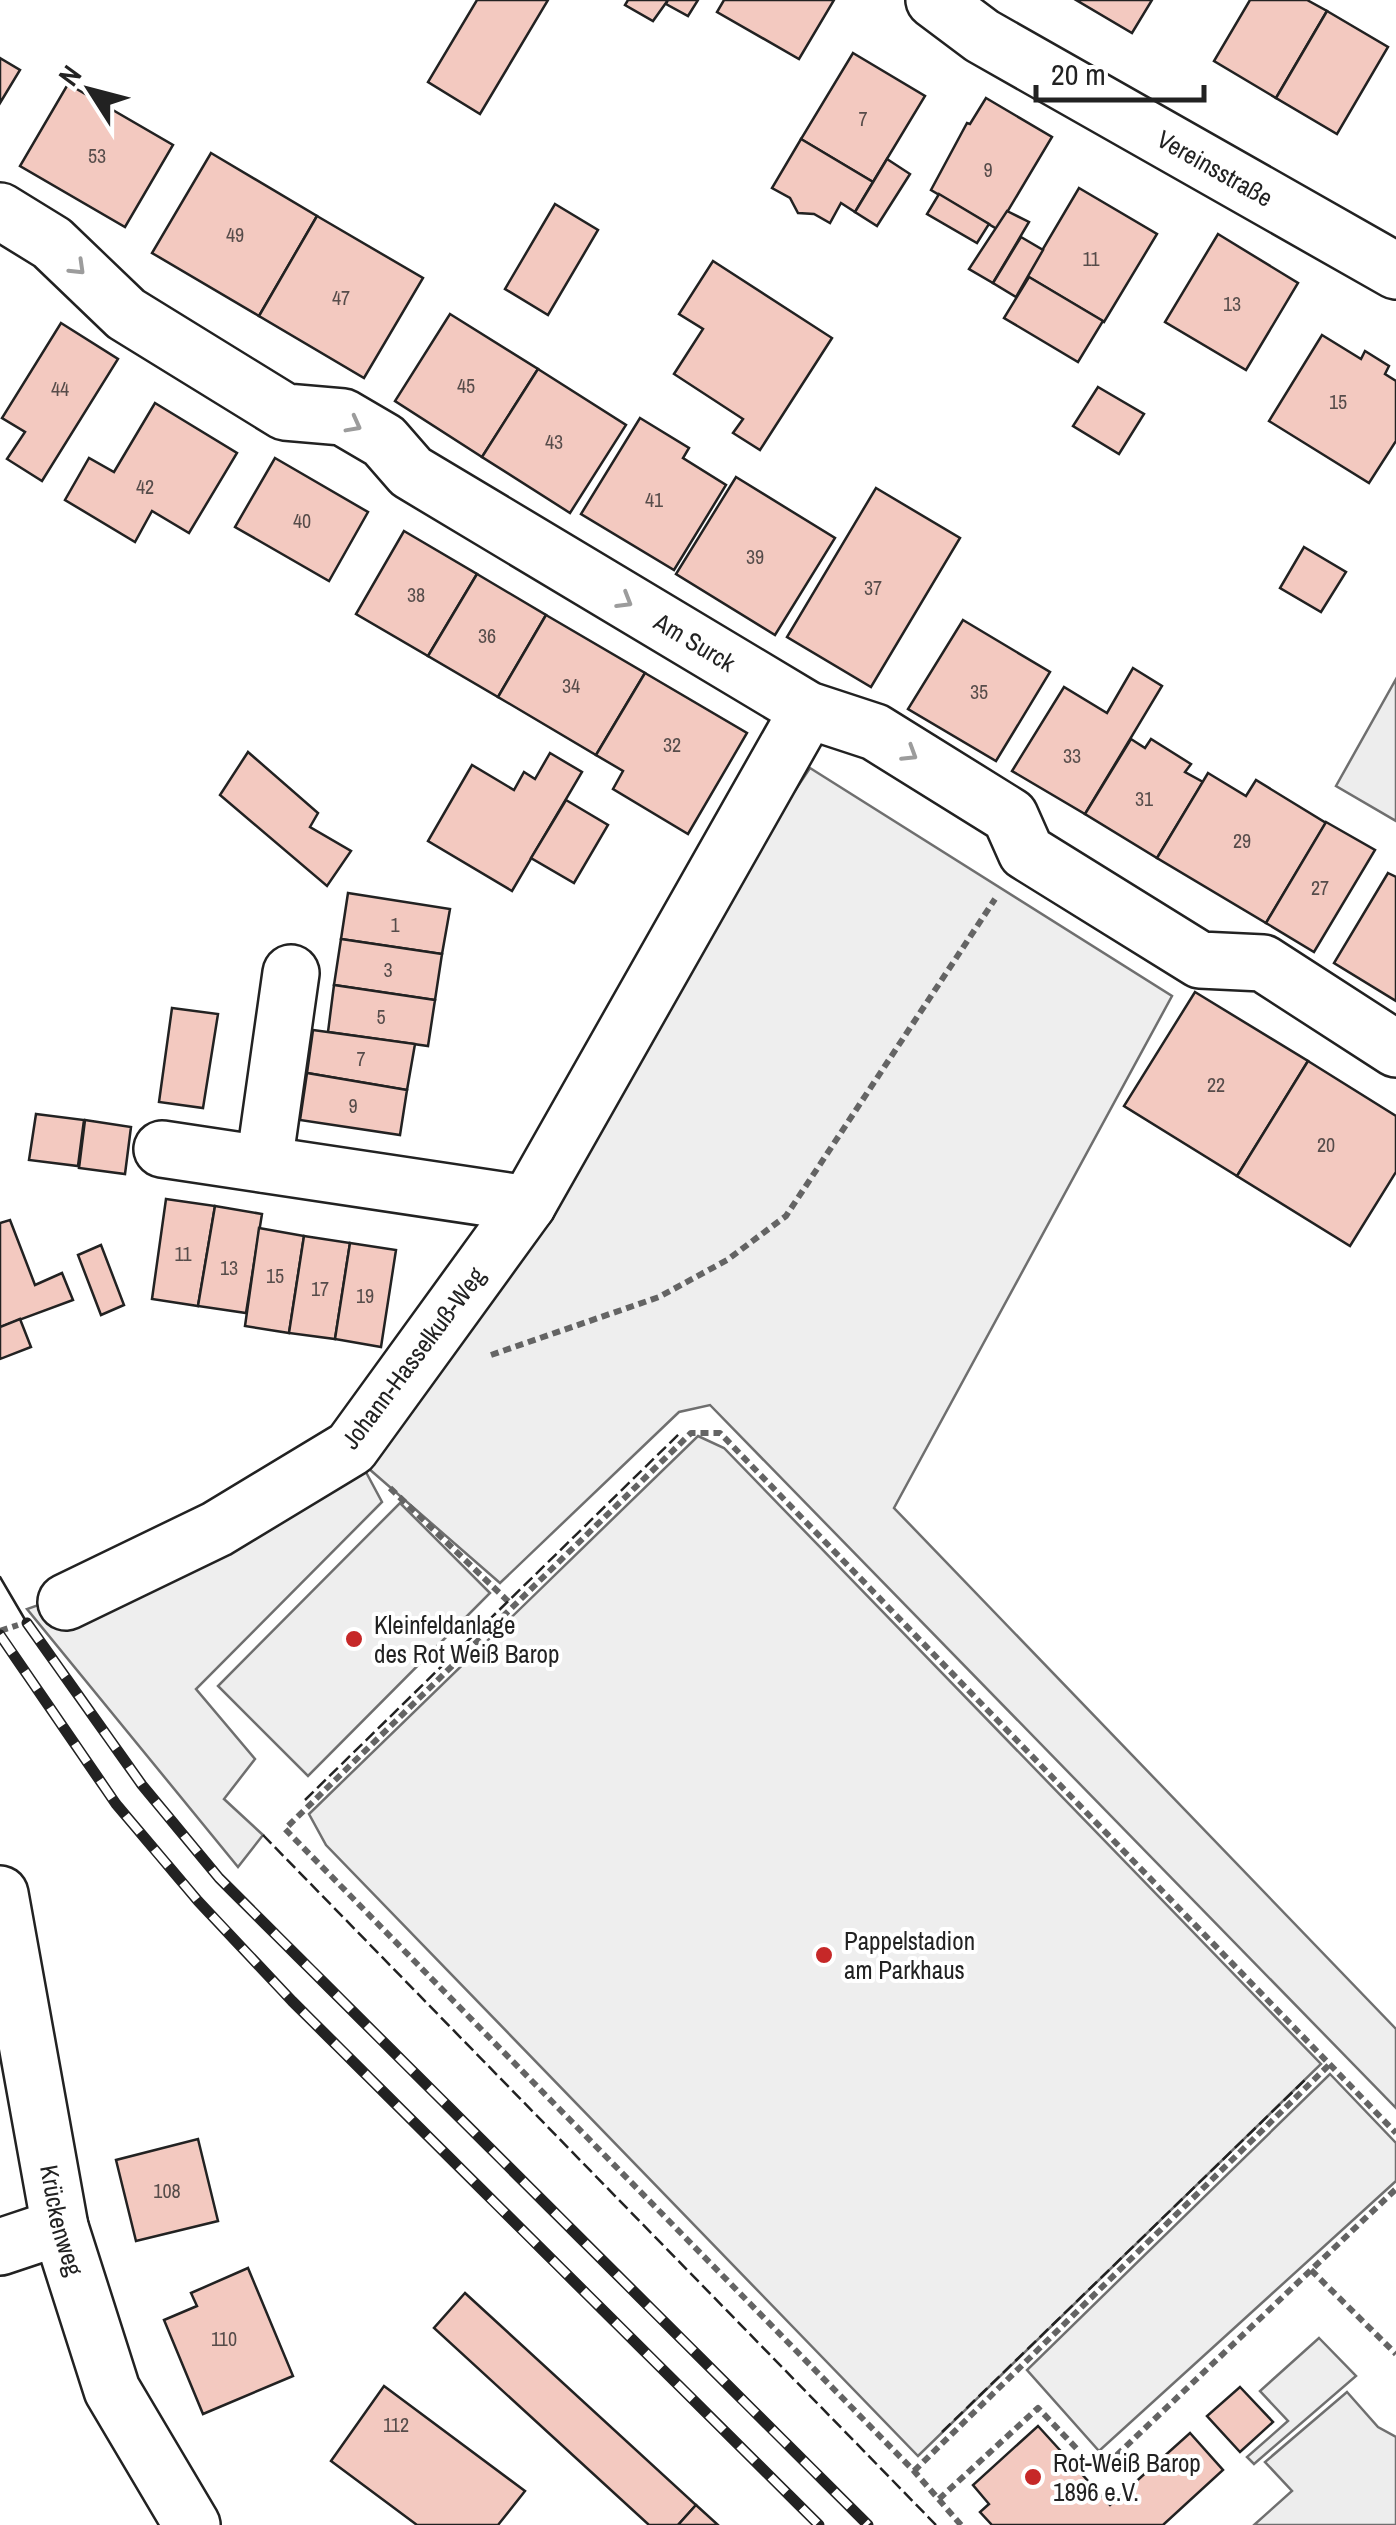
<svg xmlns="http://www.w3.org/2000/svg" width="1396" height="2525" viewBox="0 0 1396 2525" font-family="'Archivo Narrow',sans-serif">
<style>
.green{fill:#eee;stroke:#6f6f6f;stroke-width:2.5}
.parking{fill:#ededed;stroke:#6f6f6f;stroke-width:2.5}
.building{fill:#f3c9c0;stroke:#222;stroke-width:2.5}
.lines{fill:none;stroke-linecap:round;stroke-linejoin:round}
.minor-casing{stroke:#222;stroke-width:60}
.path{stroke:#646464;stroke-width:6;stroke-dasharray:8 5;stroke-linecap:butt}
.minor{stroke:#fff;stroke-width:55}
.tram{stroke:#222;stroke-width:2.5}
.rail-casing{stroke:#222;stroke-width:11}
.rail{stroke:#fff;stroke-width:8;stroke-dasharray:22;stroke-linecap:butt}
.fence{stroke:#222;stroke-width:2.5;stroke-dasharray:12 5;stroke-linecap:butt}
.oneway{stroke:#9c9c9c}
.poi-dot{fill:#c62828;stroke:#fff;stroke-width:4}
.labels{text-anchor:middle;dominant-baseline:central;stroke-width:8;stroke-linejoin:round;paint-order:stroke}
.number-label{font-size:20px;fill:#564c4a}
.street-label{font-size:25px;fill:#222;stroke:#fff}
.poi-label{font-size:25px;fill:#222;stroke:#fff;text-anchor:start}
</style>
<rect width="100%" height="100%" fill="#fff"/>
<g class="green">
<path d="M810 768 1172 996 894 1508 1396 2029V2108L710 1405 679 1412 500 1583 360 1461 382 1502 196 1689 255 1759 224 1799 263 1835 238 1867 27 1609 121 1576 396 1388Z"/>
<path d="M698 1436 724 1448 1321 2064 918 2456 326 1845 309 1814Z"/>
<path d="M400 1503 490 1593 308 1776 218 1686Z"/>
<path d="M1330 2074 1396 2143V2181L1099 2451 1027 2370Z"/>
<path d="M1319 2338 1356 2376 1254 2464 1247 2457 1288 2421 1260 2391Z"/>
</g>
<g class="parking">
<path d="M1396 679V821L1336 786Z"/>
<path d="M1347 2392 1378 2427 1396 2437V2525H1254L1292 2491 1265 2462Z"/>
</g>
<g class="building">
<path d="M477 0H548L480 114 428 82Z"/>
<path d="M628 0H668L653 21 625 5Z"/>
<path d="M668 0H698L688 16 666 4Z"/>
<path d="M724 0H834L799 59 717 12Z"/>
<path d="M1076 0H1152L1132 33Z"/>
<path d="M1250 0H1307L1327 11 1276 98 1214 61Z"/>
<path d="M1327 11 1388 47 1337 134 1276 98Z"/>
<path d="M853 53 925 96 873 182 801 139Z"/>
<path d="M0 58 20 70 0 103Z"/>
<path d="M68 84 173 145 125 227 20 166Z"/>
<path d="M986 98 1052 137 997 229 931 190 967 123 970 124Z"/>
<path d="M801 139 873 182 855 212 841 203 830 223 814 214 798 213 790 198 772 188Z"/>
<path d="M211 153 317 216 259 316 152 253Z"/>
<path d="M887 159 910 174 877 226 855 212Z"/>
<path d="M1079 188 1157 234 1104 322 1027 276Z"/>
<path d="M939 194 989 224 977 243 927 214Z"/>
<path d="M555 204 598 230 548 315 505 289Z"/>
<path d="M1007 211 1029 222 993 283 969 269Z"/>
<path d="M317 216 423 278 364 378 259 316Z"/>
<path d="M1218 234 1298 283 1246 370 1165 322Z"/>
<path d="M1021 237 1043 250 1016 297 993 283Z"/>
<path d="M713 261 832 338 760 450 733 433 743 419 674 374 703 329 679 314Z"/>
<path d="M1029 277 1103 321 1078 362 1004 318Z"/>
<path d="M450 314 538 369 482 457 395 401Z"/>
<path d="M61 323 118 359 42 481 7 459 25 432 2 418Z"/>
<path d="M1322 335 1361 359 1365 351 1389 366 1385 374 1396 381V441L1369 483 1269 421Z"/>
<path d="M538 369 626 425 570 513 482 457Z"/>
<path d="M1098 387 1144 414 1119 454 1073 426Z"/>
<path d="M155 403 237 453 189 533 152 511 135 542 65 500 89 458 114 472Z"/>
<path d="M640 418 689 448 683 458 726 485 674 570 581 514Z"/>
<path d="M275 458 368 512 329 581 235 527Z"/>
<path d="M736 477 835 538 775 635 676 574Z"/>
<path d="M876 488 960 538 871 687 787 637Z"/>
<path d="M404 531 477 574 428 656 356 614Z"/>
<path d="M1304 547 1346 572 1321 612 1280 588Z"/>
<path d="M477 574 546 615 498 697 428 656Z"/>
<path d="M546 615 645 673 596 755 498 697Z"/>
<path d="M963 620 1050 672 996 761 908 709Z"/>
<path d="M1133 668 1162 686 1085 814 1012 771 1064 687 1107 713Z"/>
<path d="M645 673 747 733 688 834 613 789 623 771 596 755Z"/>
<path d="M1131 739 1145 748 1151 739 1191 764 1185 772 1203 782 1157 858 1085 814Z"/>
<path d="M248 752 318 813 310 827 351 851 327 886 220 795Z"/>
<path d="M550 753 582 772 512 891 428 841 472 765 514 790 524 772 535 779Z"/>
<path d="M1208 773 1246 796 1256 780 1326 823 1266 923 1157 858Z"/>
<path d="M566 800 608 825 574 883 531 858Z"/>
<path d="M1326 822 1375 850 1314 952 1266 923Z"/>
<path d="M1388 873 1396 877V1001L1334 963Z"/>
<path d="M348 893 450 909 442 954 341 939Z"/>
<path d="M341 939 442 954 435 1000 334 985Z"/>
<path d="M334 985 435 1000 428 1046 328 1032Z"/>
<path d="M1195 992 1308 1061 1237 1176 1124 1106Z"/>
<path d="M172 1008 218 1014 203 1108 159 1102Z"/>
<path d="M313 1030 415 1044 407 1090 307 1073Z"/>
<path d="M1308 1061 1396 1116V1172L1350 1246 1237 1176Z"/>
<path d="M307 1073 407 1090 400 1135 300 1120Z"/>
<path d="M36 1114 84 1120 78 1166 29 1160Z"/>
<path d="M85 1120 131 1127 125 1174 79 1168Z"/>
<path d="M166 1199 215 1206 198 1306 152 1299Z"/>
<path d="M215 1206 262 1214 246 1313 198 1306Z"/>
<path d="M10 1220 35 1285 62 1273 73 1300 0 1327V1223Z"/>
<path d="M259 1228 304 1236 289 1333 245 1326Z"/>
<path d="M304 1236 350 1243 335 1339 289 1333Z"/>
<path d="M350 1243 396 1250 381 1347 335 1339Z"/>
<path d="M101 1245 124 1305 101 1315 78 1255Z"/>
<path d="M20 1319 31 1347 0 1359V1327Z"/>
<path d="M198 2139 218 2221 136 2241 116 2160Z"/>
<path d="M248 2268 293 2376 203 2414 164 2320 197 2306 191 2293Z"/>
<path d="M465 2293 696 2505 678 2525H649L434 2328Z"/>
<path d="M384 2386 525 2491 498 2525H417L331 2461Z"/>
<path d="M1240 2387 1273 2422 1240 2452 1207 2416Z"/>
<path d="M1038 2426 1110 2505 1190 2433 1223 2470 1163 2525H992L980 2512 989 2504 973 2485Z"/>
<path d="M696 2505 718 2525H678Z"/>
</g>
<g class="lines">
<g class="minor-casing">
<g id="minor">
<path id="s1" d="M934 0 982 36 1396 271"/>
<path id="s2" d="M0 211 52 243 126 314 285 412 343 417 384 441 411 472 808 710 875 732 1010 816 1026 852 1200 960 1263 963 1396 1049"/>
<path d="M162 1149 528 1204"/>
<path d="M264 1164 291 973"/>
<path d="M66 1602 217 1529 351 1448 528 1204 808 710"/>
<path id="s3" d="M0 1894 60 2227 112 2390 192 2525"/>
<path d="M0 2247 60 2227"/>
</g>
</g>
<g class="path">
<path d="M491 1355 659 1297 727 1260 786 1216 995 899"/>
<path d="M390 1488 512 1605"/>
<path d="M0 1631 18 1625"/>
<path d="M1311 2270 1396 2354"/>
<path d="M914 2471 1330 2064"/>
<path d="M939 2499 1038 2408 1099 2472 1396 2189"/>
<path d="M961 2525 914 2471 285 1829 691 1433H720L1396 2133"/>
</g>
<use href="#minor" class="minor"/>
<path class="tram" d="M0 1577 27 1623"/>
<g class="rail-casing">
<g id="rail">
<path d="M27 1623 142 1785 219 1878 868 2525"/>
<path d="M0 1635 116 1804 198 1901 292 2001 819 2525"/>
</g>
</g>
<use href="#rail" class="rail"/>
<g class="fence">
<path d="M305 1800 679 1434"/>
<path d="M263 1835 936 2525"/>
<path d="M942 2432 1307 2078"/>
</g>
</g>
<defs><path id="oneway-chevron" d="M-2-3.5L2.5 0L-2 3.5" fill="none" stroke-width="1.6" stroke-linecap="round" stroke-linejoin="round" transform="scale(2.5)"/></defs>
<g class="oneway">
<use href="#oneway-chevron" transform="translate(78 268) rotate(44)"/>
<use href="#oneway-chevron" transform="translate(354 425) rotate(28)"/>
<use href="#oneway-chevron" transform="translate(625 601) rotate(31)"/>
<use href="#oneway-chevron" transform="translate(910 754) rotate(32)"/>
</g>
<g class="poi-dot">
<circle cx="354" cy="1639" r="10"/>
<circle cx="824" cy="1955" r="10"/>
<circle cx="1033" cy="2477" r="10"/>
</g>
<g class="labels">
<g class="number-label">
<text x="863" y="118">7</text>
<text x="97" y="155">53</text>
<text x="988" y="169">9</text>
<text x="235" y="234">49</text>
<text x="1091" y="258">11</text>
<text x="341" y="297">47</text>
<text x="1232" y="303">13</text>
<text x="466" y="385">45</text>
<text x="60" y="388">44</text>
<text x="1338" y="401">15</text>
<text x="554" y="441">43</text>
<text x="145" y="486">42</text>
<text x="654" y="499">41</text>
<text x="302" y="520">40</text>
<text x="755" y="556">39</text>
<text x="873" y="587">37</text>
<text x="416" y="594">38</text>
<text x="487" y="635">36</text>
<text x="571" y="685">34</text>
<text x="979" y="691">35</text>
<text x="672" y="744">32</text>
<text x="1072" y="755">33</text>
<text x="1144" y="798">31</text>
<text x="1242" y="840">29</text>
<text x="1320" y="887">27</text>
<text x="395" y="924">1</text>
<text x="388" y="969">3</text>
<text x="381" y="1016">5</text>
<text x="361" y="1058">7</text>
<text x="1216" y="1084">22</text>
<text x="353" y="1105">9</text>
<text x="1326" y="1144">20</text>
<text x="183" y="1253">11</text>
<text x="229" y="1267">13</text>
<text x="275" y="1275">15</text>
<text x="320" y="1288">17</text>
<text x="365" y="1295">19</text>
<text x="167" y="2190">108</text>
<text x="224" y="2338">110</text>
<text x="396" y="2424">112</text>
</g>
<g class="street-label">
<text stroke="none"><textPath href="#s1" startOffset="328">Vereinsstraße</textPath></text>
<text stroke="none"><textPath href="#s2" startOffset="828">Am Surck</textPath></text>
<text transform="translate(413 1358) rotate(-53)">Johann-Hasselkuß-Weg</text>
<text stroke="none"><textPath href="#s3" startOffset="332">Krückenweg</textPath></text>
</g>
<g class="poi-label">
<text x="374" y="1625">Kleinfeldanlage<tspan x="374" dy="29">des Rot Weiß Barop</tspan></text>
<text x="844" y="1941">Pappelstadion<tspan x="844" dy="29">am Parkhaus</tspan></text>
<text x="1053" y="2463">Rot-Weiß Barop<tspan x="1053" dy="29">1896 e.V.</tspan></text>
</g>
</g>
<g transform="translate(90 90) rotate(306)" stroke="#ffffff" stroke-width="8" paint-order="stroke">
<path d="M0-8L18 38L0 25L-18 38Z" fill="#222222"/>
<text y="-15" font-size="28" font-weight="bold" text-anchor="middle" fill="#222222">N</text>
</g>
<path d="M1036 85v15h168v-15" fill="none" stroke="#222222" stroke-width="5"/>
<text x="1051" y="85" font-size="30" fill="#222222" stroke="#ffffff" stroke-width="8" paint-order="stroke">20 m</text>
</svg>
